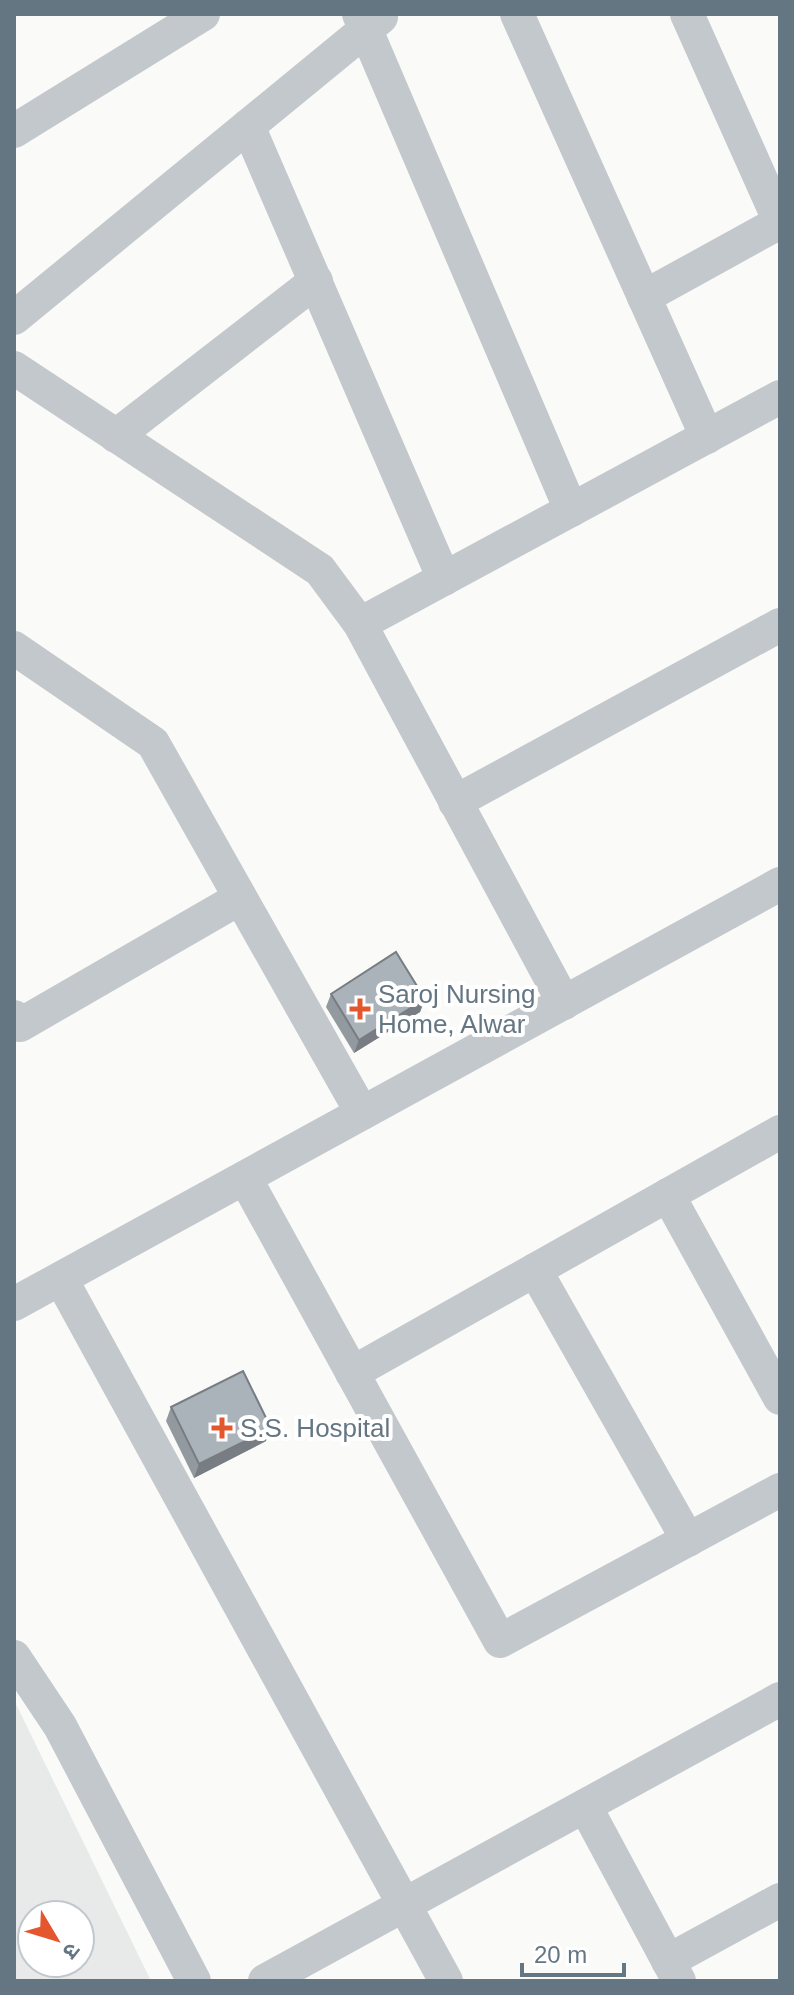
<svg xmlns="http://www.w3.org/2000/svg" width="794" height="1995" viewBox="0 0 794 1995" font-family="Arial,'Noto Sans Devanagari',sans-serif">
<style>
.built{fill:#e8e9e9;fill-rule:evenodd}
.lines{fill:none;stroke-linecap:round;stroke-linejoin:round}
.minor{stroke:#c3c8cc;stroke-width:34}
.wall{fill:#929a9f}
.shaded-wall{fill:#777d82}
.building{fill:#aab3b9;stroke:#777d82;stroke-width:2}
.poi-dot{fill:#e4572e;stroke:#fff;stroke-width:3}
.labels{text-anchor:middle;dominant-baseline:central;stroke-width:8;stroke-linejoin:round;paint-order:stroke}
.poi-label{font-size:26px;fill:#657683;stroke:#fff;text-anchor:start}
</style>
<rect width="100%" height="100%" fill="#fafaf8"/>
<path class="built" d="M14 1700 151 1981H14ZM32 1915H80V1963H32Z"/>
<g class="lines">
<g class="minor">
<path d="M359 14 571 510"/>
<path d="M517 14 707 437"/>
<path d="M687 14 780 222"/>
<path d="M248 126 444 579"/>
<path d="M14 131 203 14"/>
<path d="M644 297 780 222"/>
<path d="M14 318 381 17"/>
<path d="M14 368 320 570 360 624 564 1003"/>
<path d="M116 436 316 281"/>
<path d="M360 624 780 397"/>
<path d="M14 648 153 743 362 1113"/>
<path d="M455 802 780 625"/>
<path d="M14 1017 20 1025 240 898"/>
<path d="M245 1178 500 1641 780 1490"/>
<path d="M668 1195 780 1398"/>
<path d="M535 1270 688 1540"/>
<path d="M61 1279 446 1981"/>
<path d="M14 1304 780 884"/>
<path d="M352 1373 780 1132"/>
<path d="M14 1657 60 1726 194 1981"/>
<path d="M585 1806 679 1981"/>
<path d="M668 1961 780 1900"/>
<path d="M265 1981 780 1699"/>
</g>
</g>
<g class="wall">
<path d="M331 994 425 999 420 1012 354 1053 326 1007Z"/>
<path d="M171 1407 266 1441 194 1478 166 1421Z"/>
</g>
<g class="shaded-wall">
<path d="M425 999 420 1012 354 1053 359 1040Z"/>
<path d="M271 1428 266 1441 194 1478 199 1464Z"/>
</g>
<g class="building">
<path d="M396 952 425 999 359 1040 331 994Z"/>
<path d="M243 1371 271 1428 199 1464 171 1407Z"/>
</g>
<g class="poi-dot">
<path d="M356 997h8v8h8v8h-8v8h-8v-8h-8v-8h8z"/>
<path d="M218 1416h8v8h8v8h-8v8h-8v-8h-8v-8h8z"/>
</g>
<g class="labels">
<g class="poi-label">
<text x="378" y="994">Saroj Nursing<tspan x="378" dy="30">Home, Alwar</tspan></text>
<text x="240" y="1428">S.S. Hospital</text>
</g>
</g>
<rect width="794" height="1995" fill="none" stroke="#657683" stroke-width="32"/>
<g transform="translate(56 1939) rotate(128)"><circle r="38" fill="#ffffff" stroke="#c1c8cd" stroke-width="2"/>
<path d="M0-6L14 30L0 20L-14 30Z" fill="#e4572e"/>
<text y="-12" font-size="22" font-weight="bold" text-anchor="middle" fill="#657683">उ</text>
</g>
<path d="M522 1963v12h102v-12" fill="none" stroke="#657683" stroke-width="4"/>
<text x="534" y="1963" font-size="24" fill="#657683" stroke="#ffffff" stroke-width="6" paint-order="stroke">20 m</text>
</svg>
